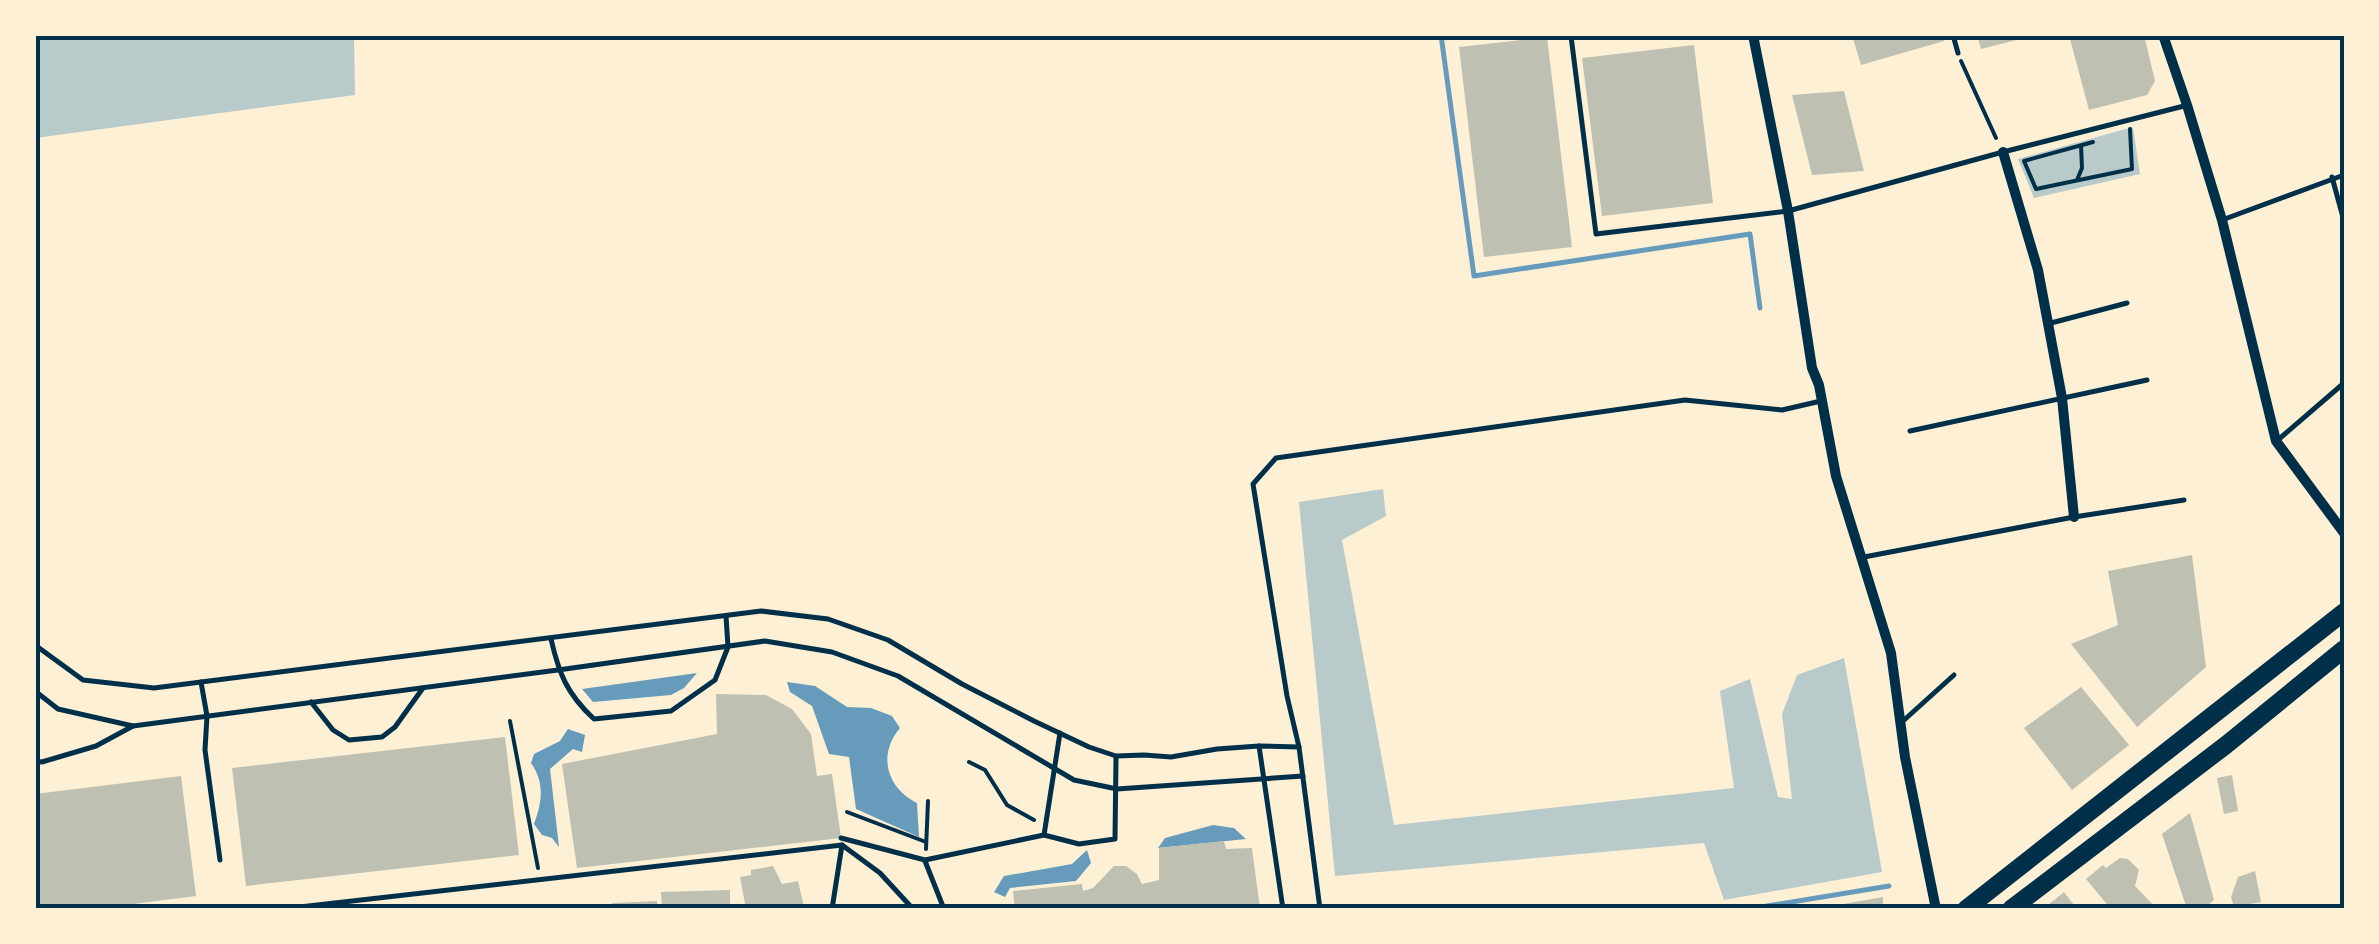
<svg xmlns="http://www.w3.org/2000/svg" width="2379" height="944" viewBox="0 0 2379 944" font-family="Poppins,sans-serif">
<style>
.green{fill:#b9caca}
.water{fill:#669bbc}
.lines{fill:none;stroke-linecap:round;stroke-linejoin:round}
.stream{stroke:#669bbc;stroke-width:5}
.building{fill:#bec0b2}
.path{stroke:#003049;stroke-width:4}
.service{stroke:#003049;stroke-width:5}
.minor{stroke:#003049;stroke-width:10}
.primary{stroke:#003049;stroke-width:18}
.neatline{fill:none;stroke:#003049;stroke-width:4}
</style>
<rect width="100%" height="100%" fill="#fdf0d5"/>
<g class="green">
<path d="M35 35H354L355 95 35 138Z"/>
<path d="M2133 127 2140 174 2034 198 2018 159Z"/>
<path d="M1383 489 1386 516 1342 540 1394 825 1734 788 1720 691 1750 679 1778 797 1792 799 1782 714 1797 675 1844 658 1882 872 1724 900 1704 843 1335 876 1299 502Z"/>
</g>
<g class="water">
<path d="M697 673 684 688 671 695 593 702 582 689Z"/>
<path d="M787 682 815 686 847 707 871 708 892 716 900 728C877 755 887 788 917 803L919 837 856 809 849 757 829 754 812 706 790 692Z"/>
<path d="M568 729 585 735 582 752 573 749 550 769 559 847 552 838 542 835 534 824C542 802 545 783 531 763L534 754 560 741Z"/>
<path d="M1213 825 1234 828 1246 839 1158 848 1165 838Z"/>
<path d="M1087 850 1091 863 1076 881 1010 888 1005 897 994 892 1004 876 1072 864Z"/>
</g>
<g class="lines">
<g class="stream">
<path d="M1441 35 1474 276 1750 234 1760 308"/>
<path d="M1749 909 1889 886"/>
</g>
</g>
<g class="building">
<path d="M1852 35H1942L1944 41 1861 65Z"/>
<path d="M1977 35H2032V36L1981 49Z"/>
<path d="M2069 35H2144L2155 81 2147 95 2089 110Z"/>
<path d="M1547 37 1572 247 1484 257 1459 47Z"/>
<path d="M1694 45 1713 203 1602 216 1582 58Z"/>
<path d="M1844 91 1864 171 1812 175 1792 95Z"/>
<path d="M2192 555 2206 667 2137 727 2071 644 2118 625 2108 571Z"/>
<path d="M2081 687 2129 745 2072 790 2024 728Z"/>
<path d="M716 694 766 695 792 709 811 734 817 776 832 774 841 838 577 868 562 764 717 734Z"/>
<path d="M505 737 519 855 246 886 232 768Z"/>
<path d="M2232 775 2238 811 2224 814 2217 778Z"/>
<path d="M181 776 196 896 94 909H35V794Z"/>
<path d="M2190 813 2214 900 2203 909H2187L2162 834Z"/>
<path d="M1224 841 1226 849 1252 848 1260 909H1015L1013 891 1082 884 1083 891 1093 888 1114 866H1126L1137 874 1142 884 1159 880V848Z"/>
<path d="M2120 858 2128 859 2139 870 2135 886 2157 909H2111L2086 879 2103 865 2106 868Z"/>
<path d="M773 866 782 884 798 881 804 907 793 909H746L740 877 751 875V870Z"/>
<path d="M2255 871 2261 902 2234 907 2231 897 2238 877Z"/>
<path d="M730 890V909H662L661 892Z"/>
<path d="M2064 892 2077 909H2043Z"/>
<path d="M1883 897V909H1826V907Z"/>
<path d="M657 901V909H613L612 903Z"/>
</g>
<g class="lines">
<g class="path">
<path d="M1961 61 1996 138"/>
<path d="M2093 142 2024 161 2036 189 2132 169 2130 129"/>
<path d="M2077 180 2082 168 2081 146"/>
<path d="M510 721 538 868"/>
<path d="M969 762 985 770 1007 805 1034 820"/>
<path d="M847 812 926 842"/>
<path d="M926 849 928 801"/>
</g>
<g class="service">
<path d="M1579 35 1571 36 1596 234 1788 211 2003 152 2184 106"/>
<path d="M1953 35 1958 53"/>
<path d="M2332 177 2344 221"/>
<path d="M2222 220 2344 175"/>
<path d="M2051 323 2127 303"/>
<path d="M1910 431 2147 380"/>
<path d="M2279 439 2344 383"/>
<path d="M1864 557 2074 517 2184 500"/>
<path d="M551 639C559 674 567 694 594 719L671 711 715 680 728 647 726 616"/>
<path d="M35 645 83 680 154 688 761 611 828 619 888 640 962 684 1034 721 1089 747 1116 756 1144 755 1171 757 1217 749 1259 746 1299 747"/>
<path d="M201 682 207 716 205 750 220 860"/>
<path d="M35 691 58 709 133 726 558 670 765 641 832 652 898 676 1074 780 1117 789 1303 776"/>
<path d="M311 702 333 730 349 740 382 737 395 727 423 688"/>
<path d="M1903 721 1954 675"/>
<path d="M1060 733 1044 835 1079 844 1115 839 1116 758"/>
<path d="M1259 746 1283 909"/>
<path d="M35 761 42 762 96 746 133 726"/>
<path d="M841 838 925 860 1044 835"/>
<path d="M925 861 944 909"/>
<path d="M282 909 842 845 880 873 913 909"/>
<path d="M832 909 842 845"/>
<path d="M1320 909 1299 747 1287 696 1253 484 1276 458 1685 400 1782 410 1821 401"/>
</g>
<g class="minor">
<path d="M1753 35 1788 211 1812 368 1819 385 1836 476 1891 653 1905 757 1936 909"/>
<path d="M2163 35 2187 105 2222 220 2276 441 2344 533"/>
<path d="M2003 152 2038 270 2062 398 2074 517"/>
</g>
<g class="primary">
<path d="M1966 909 2344 612"/>
<path d="M2011 909 2226 745 2344 649"/>
</g>
</g>
<rect width="2379" height="944" fill="none" stroke="#fdf0d5" stroke-width="75"/>
<rect x="38" y="38" width="2304" height="868" class="neatline"/>
</svg>
